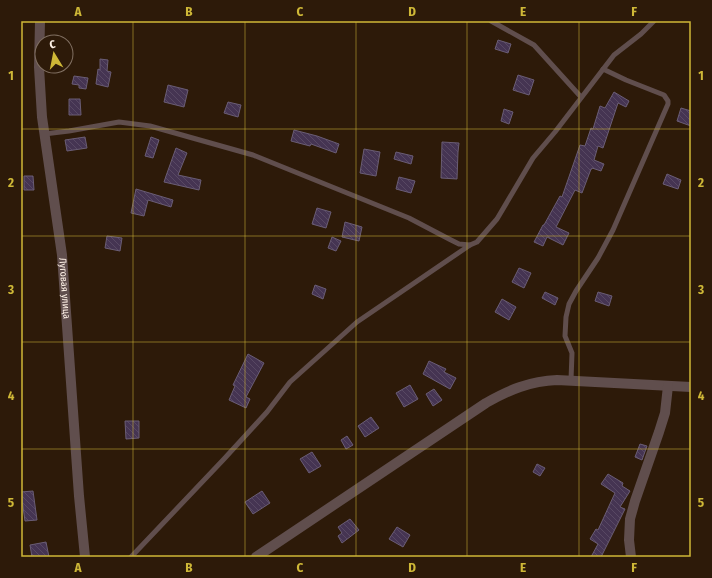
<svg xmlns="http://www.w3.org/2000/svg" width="712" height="578" viewBox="0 0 712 578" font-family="'Fira Sans Condensed',sans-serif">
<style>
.building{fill:url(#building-back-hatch);stroke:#6a5d75}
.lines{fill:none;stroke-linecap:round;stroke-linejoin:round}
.service{stroke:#604e4d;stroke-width:5}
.minor{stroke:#604e4d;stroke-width:10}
.grid{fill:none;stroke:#cfb837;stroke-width:1;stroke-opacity:0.55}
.labels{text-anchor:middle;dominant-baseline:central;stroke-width:3;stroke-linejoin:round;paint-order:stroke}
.street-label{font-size:10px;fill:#fff2e7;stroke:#2d1a09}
.neatline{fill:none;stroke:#cfb837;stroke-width:1.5}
.grid-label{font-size:13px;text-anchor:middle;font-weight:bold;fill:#cfb837}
</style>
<defs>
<pattern id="building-back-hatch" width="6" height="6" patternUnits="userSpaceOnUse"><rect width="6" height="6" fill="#453452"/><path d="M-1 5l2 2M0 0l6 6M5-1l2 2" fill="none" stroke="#584863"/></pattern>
</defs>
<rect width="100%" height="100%" fill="#2d1a09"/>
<g class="building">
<path d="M498 40 511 44 508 53 495 49Z"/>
<path d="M100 59 108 60 107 71 111 72 108 87 96 84 98 69 100 70Z"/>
<path d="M518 75 534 80 529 95 513 90Z"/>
<path d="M74 76 88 78 86 89 79 88V85L72 84Z"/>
<path d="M168 85 188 90 184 107 164 102Z"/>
<path d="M614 92 629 101 626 107 618 103 603 148 598 146 594 160 604 164 601 171 592 168V169H591L582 193 575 190 556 227 569 233 563 245 547 237 543 246 534 242 543 225H544L560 196 562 197 580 145 585 146 591 128 593 129 600 106 605 108Z"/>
<path d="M69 99H80L81 115H69Z"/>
<path d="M228 102 241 105 238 117 224 113Z"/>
<path d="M681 108 691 111V126L677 121Z"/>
<path d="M504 109 513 112 509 124 501 121Z"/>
<path d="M294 130 317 136 339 144 336 153 311 144 310 146 291 141Z"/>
<path d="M85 137 87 148 67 151 65 140Z"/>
<path d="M151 137 159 140 153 158 145 156Z"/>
<path d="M442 142 459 143 458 152 457 179 441 178Z"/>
<path d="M176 148 187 153 178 175 201 180 199 190 164 182 166 176Z"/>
<path d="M364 149 380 152 376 176 360 173Z"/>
<path d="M396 152 413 156 411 164 394 159Z"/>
<path d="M667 174 681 180 678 189 663 184Z"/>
<path d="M24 176H33L34 190H24Z"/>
<path d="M399 177 415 181 411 193 396 189Z"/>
<path d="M136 189 173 200 171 207 148 200 144 216 131 213Z"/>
<path d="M317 208 331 212 326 228 312 224Z"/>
<path d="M345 222 362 227 359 241 342 237Z"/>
<path d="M107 236 122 238 120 251 105 248Z"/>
<path d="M332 237 341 241 336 251 328 248Z"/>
<path d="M519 268 531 273 524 288 512 282Z"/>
<path d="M315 285 326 289 323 299 312 294Z"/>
<path d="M545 292 558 298 555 305 542 298Z"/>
<path d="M598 292 612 296 609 306 595 301Z"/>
<path d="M502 299 516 307 509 320 495 312Z"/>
<path d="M248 354 264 363 246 397 250 399 246 408 229 400 235 386 233 385Z"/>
<path d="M429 361 446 369 444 372 456 378 450 389 423 374Z"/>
<path d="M410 385 418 399 404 407 396 393Z"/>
<path d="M434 389 442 400 433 406 426 394Z"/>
<path d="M371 417 379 428 365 437 358 426Z"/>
<path d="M125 421H139V438L126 439Z"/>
<path d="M347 436 353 445 346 449 341 440Z"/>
<path d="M640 444 647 446 642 460 635 457Z"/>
<path d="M312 452 321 466 309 473 300 459Z"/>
<path d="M537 464 545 468 540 476 533 472Z"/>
<path d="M608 474 623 483 622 486 630 491 620 507 625 509 601 557H591L598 544 590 539 596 529 598 530 615 493 601 484Z"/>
<path d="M33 491 37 520 25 521 21 492Z"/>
<path d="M262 491 270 503 253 514 245 502Z"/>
<path d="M350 519 359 530 342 543 338 536 342 533 338 527Z"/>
<path d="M397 527 410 535 403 547 389 539Z"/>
<path d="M46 542 49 557H32L30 545Z"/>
</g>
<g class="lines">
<g class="service">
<path d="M491 21 534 45 581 97"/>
<path d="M44 134 69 131 119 122 150 126 253 155 409 218 449 239 459 244 470 245"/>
<path d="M571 380 572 353 565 336 566 317 569 304 576 291 598 258 613 230 668 104V101L664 95 626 80 603 69"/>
<path d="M131 557 224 459 267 412 290 382 357 322 470 245 477 242 497 219 533 158 555 132 614 55 641 34 654 21"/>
</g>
<g class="minor">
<path id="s1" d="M40 21 39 67 42 117 62 255 79 496 85 557"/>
<path d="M256 557 486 403C509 390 530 381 557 380L691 387"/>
<path d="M631 557 629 540 630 519 635 501 659 432 665 413 668 386"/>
</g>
</g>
<path class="grid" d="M133 21V557M245 21V557M356 21V557M467 21V557M579 21V557M21 129H691M21 236H691M21 342H691M21 449H691"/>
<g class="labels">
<g class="street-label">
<text stroke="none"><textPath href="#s1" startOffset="269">Луговая улица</textPath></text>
</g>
</g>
<rect width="712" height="578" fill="none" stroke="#2d1a09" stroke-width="44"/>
<g transform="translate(54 54) rotate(350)"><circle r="19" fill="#2d1a09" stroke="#817062"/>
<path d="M0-3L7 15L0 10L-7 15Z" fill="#cfb837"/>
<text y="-6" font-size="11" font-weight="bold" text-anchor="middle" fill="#fff2e7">С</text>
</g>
<rect x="22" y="22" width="668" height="534" class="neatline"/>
<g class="grid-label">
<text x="78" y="16">A</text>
<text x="189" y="16">B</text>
<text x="300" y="16">C</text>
<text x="412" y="16">D</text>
<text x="523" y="16">E</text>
<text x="634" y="16">F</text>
<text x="11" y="80">1</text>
<text x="701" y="80">1</text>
<text x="11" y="187">2</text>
<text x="701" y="187">2</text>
<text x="11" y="294">3</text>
<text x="701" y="294">3</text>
<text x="11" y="400">4</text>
<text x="701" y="400">4</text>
<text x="11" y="507">5</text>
<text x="701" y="507">5</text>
<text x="78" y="572">A</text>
<text x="189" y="572">B</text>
<text x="300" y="572">C</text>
<text x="412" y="572">D</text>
<text x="523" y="572">E</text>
<text x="634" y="572">F</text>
</g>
</svg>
